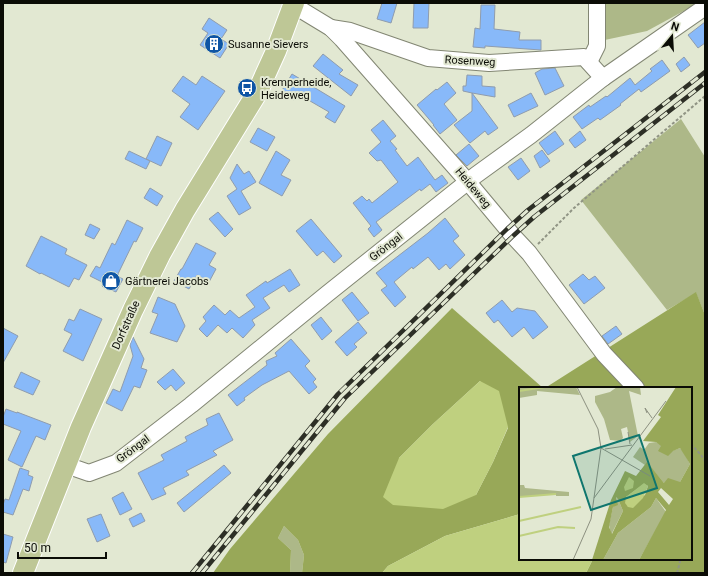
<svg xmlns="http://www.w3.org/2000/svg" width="708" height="576" viewBox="0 0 708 576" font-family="Roboto,sans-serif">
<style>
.green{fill:#adb888}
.forest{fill:#98a858;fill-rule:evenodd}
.water{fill:#bfd07f}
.building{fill:#88b9f9;stroke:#8f9cad}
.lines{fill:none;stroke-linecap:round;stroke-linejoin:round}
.minor-casing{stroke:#828673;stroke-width:18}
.major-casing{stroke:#fff;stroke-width:22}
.path{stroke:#909484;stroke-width:2;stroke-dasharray:3 2;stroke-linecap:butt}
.minor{stroke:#fff;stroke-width:16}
.major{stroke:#bec796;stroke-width:20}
.rail-casing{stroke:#2d2f26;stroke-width:4.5}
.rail{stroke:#e2e8d2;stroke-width:3;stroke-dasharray:9;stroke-linecap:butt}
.labels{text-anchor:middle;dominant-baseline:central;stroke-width:4;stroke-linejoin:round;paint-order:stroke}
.poi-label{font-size:11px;fill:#0b0c06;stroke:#e2e8d2;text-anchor:start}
.street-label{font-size:11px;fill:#0b0c06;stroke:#e2e8d2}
.inset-river{fill:none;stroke:#bfd07f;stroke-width:2}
.inset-road{fill:none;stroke:#8c9080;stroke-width:1}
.view{fill:#0f766e;fill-opacity:0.15;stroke:#0f766e;stroke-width:2}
.inset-edge{fill:none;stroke:#0b0c06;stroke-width:2}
</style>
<rect width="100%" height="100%" fill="#e2e8d2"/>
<g class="green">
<path d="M601 3H693V6L647 31 600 41Z"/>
<path d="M681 119 705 157V315L696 293 667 310 581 200Z"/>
<path d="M284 526 298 540 304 555 302 573H290L291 550 278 538Z"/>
</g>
<g class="forest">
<path d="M696 292 705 315V573H586L593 559H691V388H545Z"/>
<path d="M452 308 543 388H520V514L445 536 388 566 382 573H302L304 555 298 540 284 526 278 538 291 550 290 573H213L230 549 328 434ZM480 381 508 428 493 462 476 495 399 458 433 424Z"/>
</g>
<g class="water">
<path d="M480 381 499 391 508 427 493 462 476 495 443 509 393 505 383 497 399 458 433 424Z"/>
<path d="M520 514V559H593L586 573H382L388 566 445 536Z"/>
</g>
<g class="building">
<path d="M382 3H397L391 23 377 19Z"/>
<path d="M414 3H429L428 28H413Z"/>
<path d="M481 5H495L494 29 520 32 519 40H541V50L485 46V48L473 47 475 28 480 29Z"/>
<path d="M209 18 227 30 221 39 229 44 220 58 200 45 208 33 202 29Z"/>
<path d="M705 22V43L698 48 688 35Z"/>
<path d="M323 54 343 70 339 74 358 85 351 96 313 66Z"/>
<path d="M684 57 690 65 681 72 676 64Z"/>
<path d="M662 60 670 71 641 92 639 89 620 104 621 105 600 120 598 118 582 129 573 117 589 105 590 107 606 96 607 97 630 78 635 85 652 71 650 69Z"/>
<path d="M555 68 564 86 545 95 535 73 542 69Z"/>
<path d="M292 74 345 106 335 123 325 117 329 112 298 94 294 100 281 92Z"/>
<path d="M467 75 482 76V86L495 87V97L472 93 498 128 488 135 485 131 470 143 454 125 472 111V93L463 91V86H466Z"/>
<path d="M183 76 196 85 202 76 225 91 198 130 180 117 190 104 172 91Z"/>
<path d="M447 82 456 93 444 104 457 120 440 134 433 125H434L417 105 436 89 437 90Z"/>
<path d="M531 93 538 106 514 117 508 105Z"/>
<path d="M383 120 396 136 390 141 397 149 395 150 407 166 418 157 435 180 442 175 448 183 436 192 430 184 421 191 420 189 376 222 382 230 374 237 368 229 371 226 353 203 362 196 367 201 369 199 372 203 398 182 381 160 377 161 369 153 381 142 371 130Z"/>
<path d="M258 128 275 137 267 151 250 142Z"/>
<path d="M555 131 564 144 548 155 539 143Z"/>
<path d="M580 131 586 140 575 148 569 140Z"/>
<path d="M157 136 172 143 161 166 146 159Z"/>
<path d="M469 144 479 156 467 166 456 155Z"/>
<path d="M542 150 550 161 540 168 534 156Z"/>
<path d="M129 151 150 161 146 169 125 159Z"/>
<path d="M276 151 290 160 281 175 291 180 282 196 259 183Z"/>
<path d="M521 158 530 171 518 180 508 167Z"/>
<path d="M237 164 244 174 249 171 256 182 241 191 251 208 239 215 227 196 237 189 230 178Z"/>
<path d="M150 188 163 196 157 206 144 198Z"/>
<path d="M218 212 233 229 225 237 209 219Z"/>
<path d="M445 218 459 236 453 241 465 255 450 269 446 264 439 270 428 257 413 269 412 267 394 282 406 297 395 307 381 290 387 286 376 273 428 233Z"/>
<path d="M311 219 342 256 334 263 323 251 317 256 296 231Z"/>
<path d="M127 220 143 228 136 242 134 241 117 276 123 279 116 292 102 286 104 283 90 276 96 266 100 268 112 243 115 245Z"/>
<path d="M90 224 100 229 94 239 85 235Z"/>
<path d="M41 236 67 249 65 254 87 265 79 280 74 278 69 287 41 273 40 274 26 266Z"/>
<path d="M196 243 216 253 209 265 216 269 209 282 197 275 189 289 174 281 181 269H182Z"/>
<path d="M290 269 300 285 289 292 284 285 263 298 270 308 252 320 255 325 243 338 232 328 227 333 218 325 207 337 199 329 206 321 203 317 214 305 225 315 230 310 239 318 255 307 246 295 266 281 267 283Z"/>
<path d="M583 274 589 280 595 276 605 288 584 304 569 285Z"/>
<path d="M352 292 369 313 358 321 342 300Z"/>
<path d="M158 297 175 304 185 326 177 342 150 333 158 314 152 312Z"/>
<path d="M502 300 512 312 517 308 535 311 548 327 533 339 524 327 512 337 498 320 494 323 486 313Z"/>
<path d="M80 309 102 319 83 361 63 351 72 334 64 330 69 319 74 321Z"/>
<path d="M321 317 332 331 322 340 311 325Z"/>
<path d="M358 322 367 333 354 344 357 347 347 356 335 342Z"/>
<path d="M616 326 622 334 608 344 602 336Z"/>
<path d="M3 328 18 336 3 363Z"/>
<path d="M133 337 144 359 141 368 147 370 140 388 134 386 122 411 106 403 113 389 120 392 133 356 130 345Z"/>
<path d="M291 339 310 361 305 366 316 379 313 382 317 387 309 394 289 371 262 385 244 398 245 400 237 406 228 395 267 365 266 361 277 356 275 353Z"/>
<path d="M173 369 185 383 176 391 171 385 165 390 157 382Z"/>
<path d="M21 372 40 381 33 395 14 387Z"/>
<path d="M6 409 17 413V412L51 425 45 440 36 436 22 467 8 460 21 431 3 424V417Z"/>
<path d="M219 413 233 440 213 451 217 455 186 471 189 475 163 488 166 494 152 500 138 473 164 460 161 455 187 441 185 437 208 425 206 419Z"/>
<path d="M224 465 231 473 184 512 177 503Z"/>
<path d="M20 468 29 471 28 475 33 477 29 491 23 489 13 515 3 512V505L5 499 9 500Z"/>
<path d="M123 492 132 509 120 515 112 498Z"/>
<path d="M141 513 145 521 133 527 129 519Z"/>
<path d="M101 514 110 536 97 542 87 519Z"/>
<path d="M3 534 13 537 6 563 3 562Z"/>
</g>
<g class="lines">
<g class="minor-casing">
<g id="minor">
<path d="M293 5 331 28 342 39 468 182 513 236 529 253 604 354 636 388"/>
<path d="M331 28 350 31 428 58 489 63 584 57 603 78"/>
<path d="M589 62 597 46V3"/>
<path d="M66 465 89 473 116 463 191 405 327 294 476 175 531 135 603 78 705 7"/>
</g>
</g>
<g class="major-casing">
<path id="major" d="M23 573 81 427 133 310 160 255 185 210 257 93 276 51 294 3"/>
</g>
<g class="path">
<path d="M538 244 574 208 705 96"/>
<path d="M691 444 701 455 705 461"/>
<path d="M677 573 680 562 679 559"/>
</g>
<use href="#minor" class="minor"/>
<use href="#major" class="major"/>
<g class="rail-casing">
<g id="rail">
<path d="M192 573 338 394 507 229 528 210 705 72"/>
<path d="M202 573 345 398 513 236 534 217 705 83"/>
</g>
</g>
<use href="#rail" class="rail"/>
</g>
<defs>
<g id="building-disc" transform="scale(1)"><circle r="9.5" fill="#0e55a5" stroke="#e2e8d2"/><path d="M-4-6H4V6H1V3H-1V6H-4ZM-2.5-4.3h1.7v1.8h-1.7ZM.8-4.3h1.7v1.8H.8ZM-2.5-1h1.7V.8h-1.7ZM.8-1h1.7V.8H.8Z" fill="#fff"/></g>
<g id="bus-disc" transform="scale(1)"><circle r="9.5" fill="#0e55a5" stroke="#e2e8d2"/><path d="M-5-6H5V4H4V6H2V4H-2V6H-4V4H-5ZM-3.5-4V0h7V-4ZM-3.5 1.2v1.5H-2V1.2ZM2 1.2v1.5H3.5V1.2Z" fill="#fff"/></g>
<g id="shop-disc" transform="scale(1)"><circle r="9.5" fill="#0e55a5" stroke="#e2e8d2"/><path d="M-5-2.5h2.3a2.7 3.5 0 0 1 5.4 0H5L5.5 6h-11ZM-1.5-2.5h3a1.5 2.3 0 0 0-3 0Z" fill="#fff"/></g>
</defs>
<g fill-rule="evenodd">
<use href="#building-disc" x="214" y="44"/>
<use href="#bus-disc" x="247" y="88"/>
<use href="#shop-disc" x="111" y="281"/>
</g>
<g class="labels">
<g class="poi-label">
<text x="228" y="44">Susanne Sievers</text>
<text x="261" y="82">Kremperheide,<tspan x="261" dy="13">Heideweg</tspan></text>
<text x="125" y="281">Gärtnerei Jacobs</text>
</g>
<g class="street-label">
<text transform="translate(470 61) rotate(3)">Rosenweg</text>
<text transform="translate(473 188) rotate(50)">Heideweg</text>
<text transform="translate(386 247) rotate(-38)">Gröngal</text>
<text transform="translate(126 325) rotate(-66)">Dorfstraße</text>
<text transform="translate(133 449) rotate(-37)">Gröngal</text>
</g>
</g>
<g transform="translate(519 387)">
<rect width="173" height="173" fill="#e2e8d2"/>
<path d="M0 0H57L61 8 18 4V8L0 11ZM98 0H121L122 8 110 4 119 49 111 55 108 40 102 42 104 51 101 54 91 53 85 32 76 15V9L91 5ZM137 55 153 64 161 61 164 64 171 77 161 95 145 96 128 76 126 78 114 70 121 60 125 63 130 56ZM0 98H5L6 101 50 105V109H37V107L0 110ZM97 110 99 112 104 124 92 148 90 138 94 120 99 114ZM137 111 147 125 120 173H84L99 146 132 120Z" fill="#adb888"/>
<path d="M157 0H173V173H120L147 123 137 111 132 120 99 146 84 173H73L92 113 106 84 117 89 128 75 145 96 149 91 161 95 171 77 161 61 154 64 149 69 139 64 142 59 137 55 124 54 142 30 139 28ZM125 97 129 99 126 108 109 120 107 110ZM142 101 154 112 150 118 139 105ZM97 110 99 112 104 124 93 147 90 140 94 120 99 118Z" fill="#98a858" fill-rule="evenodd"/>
<path d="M110 90 115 94 114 101 106 104 105 100ZM125 96 129 99 124 111 114 121 109 120 106 116 107 110Z" fill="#bfd07f"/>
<path class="inset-river" d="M0 4 26 0M0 110 37 107M0 134 62 120M0 149 39 140 56 141"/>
<path class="inset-road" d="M128 26 126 21 133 31M109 45 111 57M82 61 131 89M86 62 113 58M75 111 147 14M54 173 72 132 82 61 79 42 58 0"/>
<path class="view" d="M120 48 138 101 72 123 54 69Z"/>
<rect width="173" height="173" class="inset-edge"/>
</g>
<rect width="708" height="576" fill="none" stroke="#0b0c06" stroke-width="8"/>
<g transform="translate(672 36) rotate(18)" stroke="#e2e8d2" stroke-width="3" paint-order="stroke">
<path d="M0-3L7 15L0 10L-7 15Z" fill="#0b0c06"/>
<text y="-6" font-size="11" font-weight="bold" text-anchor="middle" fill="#0b0c06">N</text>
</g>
<path d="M18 552v6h88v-6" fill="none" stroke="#0b0c06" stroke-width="2"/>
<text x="24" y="552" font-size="12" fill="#0b0c06" stroke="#e2e8d2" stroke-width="3" paint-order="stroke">50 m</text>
</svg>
